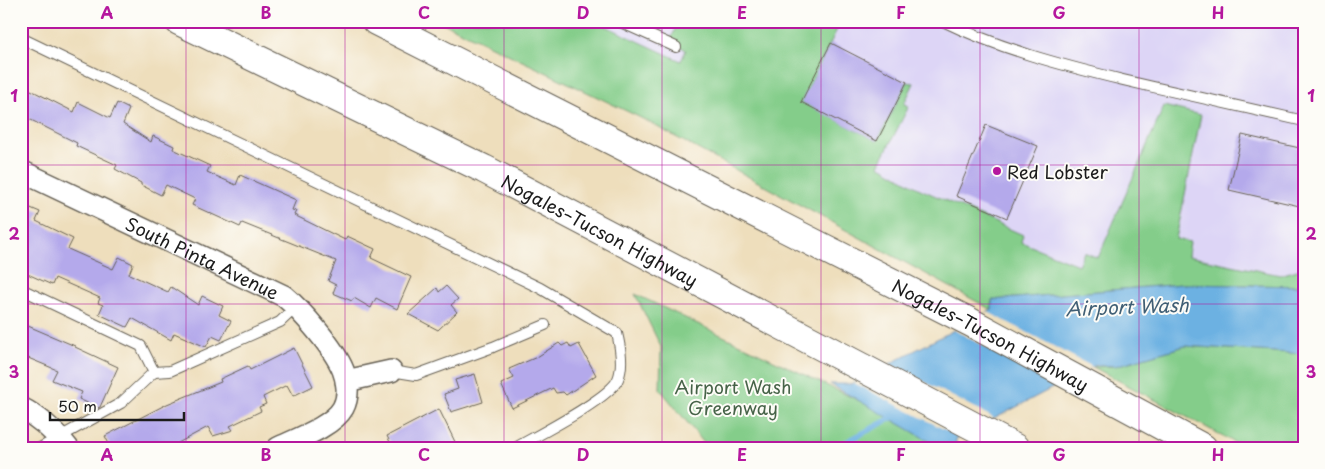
<svg xmlns="http://www.w3.org/2000/svg" width="1325" height="469" viewBox="0 0 1325 469" font-family="'Playpen Sans',sans-serif">
<style>
.built{fill:#ddd5f6}
.green{fill:#84cd8a;stroke:#507453}
.water{fill:#6cb1e2;stroke:#44667f}
.pier{fill:#eedebc}
.lines{fill:none;stroke-linecap:round;stroke-linejoin:round}
.stream{stroke:#6cb1e2;stroke-width:5.5}
.building{fill:#b4a9eb}
.lane-casing{stroke:#666054;stroke-width:12}
.street-casing{stroke:#666054;stroke-width:24}
.highway-casing{stroke:#666054;stroke-width:30}
.lane{stroke:#fff;stroke-width:10}
.street{stroke:#fff;stroke-width:21}
.highway{stroke:#fff;stroke-width:28}
.grid{fill:none;stroke:#b5179e;stroke-width:1;stroke-opacity:0.55}
.poi-dot{fill:#b5179e;stroke:#fdfcf7;stroke-width:2}
.labels{text-anchor:middle;dominant-baseline:central;stroke-width:4;stroke-linejoin:round;paint-order:stroke}
.poi-label{font-size:18px;fill:#1c1c1c;stroke:#fdfcf7;text-anchor:start}
.street-label{font-size:18px;fill:#1c1c1c;stroke:#fdfcf7}
.park-label{font-size:18px;fill:#466348;stroke:#fdfcf7}
.water-label{font-size:19px;font-style:italic;fill:#405f75;stroke:#fdfcf7}
.neatline{fill:none;stroke:#b5179e;stroke-width:2}
.grid-label{font-size:16px;text-anchor:middle;font-weight:bold;fill:#b5179e}
</style>
<rect width="100%" height="100%" fill="#fdfcf7"/>
<filter id="ink" filterUnits="userSpaceOnUse"><feTurbulence type="fractalNoise" baseFrequency=".02" numOctaves="2"/><feDisplacementMap in="SourceGraphic" scale="10" xChannelSelector="R" yChannelSelector="G"/><feConvolveMatrix kernelMatrix="1 2 1 2 8 2 1 2 1" color-interpolation-filters="sRGB"/></filter>
<filter id="wash" filterUnits="userSpaceOnUse"><feTurbulence type="fractalNoise" baseFrequency=".0096" numOctaves="4" result="noise"/><feDisplacementMap in="SourceGraphic" scale="20" xChannelSelector="R" yChannelSelector="G"/><feGaussianBlur stdDeviation="1.12" result="paint"/><feColorMatrix in="noise" values="0 0 0 0 0 0 0 0 0 0 0 0 0 0 0 0 0 1.4 0 .05"/><feComposite in="paint" operator="in"/></filter>
<g filter="url(#wash)">
<rect width="100%" height="100%" fill="#eedebc"/>
<path class="built" d="M543 21H1304V276L1071 285Z"/>
<g class="green">
<path d="M439 21H595L681 61 686 50 670 41 679 21H841L802 102 877 141 907 82 914 83 904 104 909 106 879 165 918 188 1023 235 1021 242 1078 265 1084 252 1098 258 1164 106 1201 115 1176 239 1190 242 1188 256 1280 275 1304 268V286L1182 284 992 300V310L641 118Z"/>
<path d="M635 294 958 448H708L660 389 661 347Z"/>
<path d="M1185 346 1304 354V448H1245L1093 367 1115 366Z"/>
</g>
<path class="water" d="M1182 284 1304 286V354L1185 346 1115 366 1096 365 956 439V448H941L830 384H851L992 310V300Z"/>
<g class="pier">
<path d="M988 312 1093 367 1058 385 954 330Z"/>
<path d="M890 364 994 418 959 437 854 383Z"/>
</g>
<g class="lines">
<path class="stream" d="M835 448 895 416"/>
</g>
<g id="blocks">
<g class="building">
<path d="M831 43 907 82 877 141 801 102Z"/>
<path d="M21 85 74 112 78 102 110 118 117 103 129 109 123 124 151 142 153 136 174 146 173 149 210 166 207 172 236 185 240 175 296 200 292 210 296 211 294 215 345 240 347 236 375 249 371 258 411 277 397 309 376 298 371 308 354 298 352 301 333 293 336 285 328 281 336 261 242 223 240 227 192 205 195 199 166 185 161 195 141 185V183L115 169 117 165 76 146 77 143 21 115Z"/>
<path d="M986 125 1038 146 1007 218 956 196Z"/>
<path d="M1242 135 1304 149V207L1229 190Z"/>
<path d="M21 204 40 212 36 221 73 239 68 249 113 269 119 257 133 264 129 274 168 292 171 287 198 305 202 296 223 306 219 315 231 321 221 340 212 336 206 347 174 333 171 340 132 318 127 327 99 314 103 305 98 303 100 298 55 278 52 285 21 271Z"/>
<path d="M446 286 458 299 451 305 457 312 438 330 408 314 437 288 439 292Z"/>
<path d="M21 323 75 346V347L118 367 100 407 98 408 79 399 82 392 52 380 57 370 21 355Z"/>
<path d="M559 343 562 346 568 343 571 348 579 344 596 375 566 395 563 392 556 393 553 388 512 408 501 384 514 378 509 369 537 357Z"/>
<path d="M294 348 313 386 293 396 287 385 263 397 266 404 259 407 261 411 230 426 233 430 213 436 208 427 178 443 180 448H111L105 436 167 404 221 382 220 379 248 366 250 370Z"/>
<path d="M475 374 483 402 451 412 444 394 458 389 455 380Z"/>
<path d="M439 409 458 448H393L387 436Z"/>
</g>
</g>
</g>
<g filter="url(#ink)">
<use href="#blocks" fill-opacity="0" stroke="#666054" stroke-width="1"/>
<g class="lines">
<g class="lane-casing">
<g id="lane">
<path d="M618 21 676 47"/>
<path d="M943 21C1000 49 1061 65 1123 80 1183 94 1243 107 1304 121"/>
<path d="M21 38 540 288 617 333C620 346 624 365 618 379 611 398 536 436 515 448"/>
<path d="M21 289 141 346 154 372 170 371 280 322 296 307"/>
<path d="M391 371 416 375 493 347 545 325"/>
<path d="M40 448 121 403 154 372"/>
</g>
</g>
<g class="street-casing">
<g id="street">
<path id="s1" d="M21 171 284 296C302 311 334 348 343 370 348 382 349 397 343 408 333 426 297 439 278 448"/>
<path d="M346 381 391 371"/>
<path d="M21 408C41 418 55 432 68 448"/>
</g>
</g>
<g class="highway-casing">
<g id="highway">
<path id="s2" d="M179 21 484 169 1015 448"/>
<path id="s3" d="M376 21 970 322 1203 448"/>
</g>
</g>
<use href="#lane" class="lane"/>
<use href="#street" class="street"/>
<use href="#highway" class="highway"/>
</g>
</g>
<path class="grid" d="M186 21V448M345 21V448M504 21V448M662 21V448M821 21V448M980 21V448M1139 21V448M21 165H1304M21 304H1304"/>
<circle class="poi-dot" cx="997" cy="171" r="5"/>
<g class="labels">
<g class="poi-label">
<text x="1007" y="171">Red Lobster</text>
</g>
<g class="street-label">
<text stroke="none"><textPath href="#s2" startOffset="470">Nogales–Tucson Highway</textPath></text>
<text stroke="none"><textPath href="#s1" startOffset="201">South Pinta Avenue</textPath></text>
<text stroke="none"><textPath href="#s3" startOffset="690">Nogales–Tucson Highway</textPath></text>
</g>
<g class="park-label">
<text x="733" y="386">Airport Wash<tspan x="733" dy="21">Greenway</tspan></text>
</g>
<g class="water-label">
<text transform="translate(1127 306) rotate(-2)">Airport Wash</text>
</g>
</g>
<rect width="1325" height="469" fill="none" stroke="#fdfcf7" stroke-width="55"/>
<path d="M50 412v8h134v-8" fill="none" stroke="#1c1c1c" stroke-width="2.5"/>
<text x="58" y="412" font-size="15" fill="#1c1c1c" stroke="#fdfcf7" stroke-width="4" paint-order="stroke">50 m</text>
<rect x="28" y="28" width="1270" height="414" class="neatline"/>
<g class="grid-label">
<text x="107" y="19">A</text>
<text x="266" y="19">B</text>
<text x="424" y="19">C</text>
<text x="583" y="19">D</text>
<text x="742" y="19">E</text>
<text x="901" y="19">F</text>
<text x="1059" y="19">G</text>
<text x="1218" y="19">H</text>
<text x="14" y="102">1</text>
<text x="1311" y="102">1</text>
<text x="14" y="240">2</text>
<text x="1311" y="240">2</text>
<text x="14" y="378">3</text>
<text x="1311" y="378">3</text>
<text x="107" y="461">A</text>
<text x="266" y="461">B</text>
<text x="424" y="461">C</text>
<text x="583" y="461">D</text>
<text x="742" y="461">E</text>
<text x="901" y="461">F</text>
<text x="1059" y="461">G</text>
<text x="1218" y="461">H</text>
</g>
</svg>
